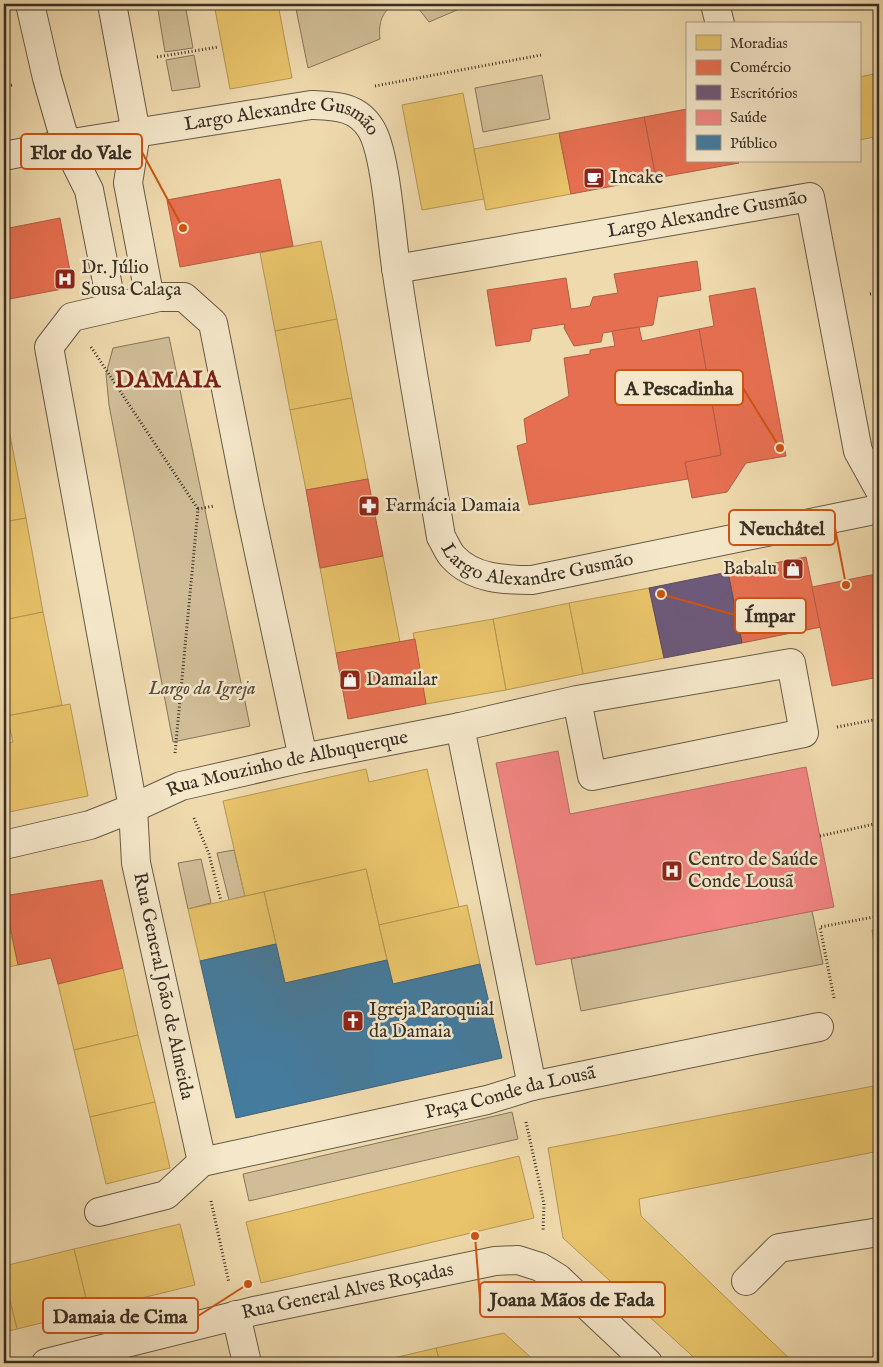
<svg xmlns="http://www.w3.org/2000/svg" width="883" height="1367" viewBox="0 0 883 1367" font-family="'IM FELL English',serif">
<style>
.green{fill:#d0bd97;stroke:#84765e}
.homes{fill:#e9c46a;stroke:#b49755}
.shops{fill:#e76f51;stroke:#b25c44}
.offices{fill:#6d597a;stroke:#5d4c60}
.health{fill:#f28482;stroke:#ba6a66}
.public{fill:#457b9d;stroke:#416479}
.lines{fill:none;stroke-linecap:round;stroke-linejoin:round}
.street-casing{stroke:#665a46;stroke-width:30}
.path{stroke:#382f24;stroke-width:3;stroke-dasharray:1 2.5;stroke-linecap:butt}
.street{stroke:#f5e7ca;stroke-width:28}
.labels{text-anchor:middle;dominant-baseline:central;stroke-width:5;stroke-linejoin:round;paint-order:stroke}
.street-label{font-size:19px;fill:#382f24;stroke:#f5e7ca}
.poi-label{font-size:19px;fill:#382f24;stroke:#f5e7ca;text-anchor:start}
.park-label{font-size:19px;font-style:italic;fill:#564b3b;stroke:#f5e7ca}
.district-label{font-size:24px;font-weight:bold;letter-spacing:1px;fill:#7a1f14;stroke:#f5e7ca}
.leader{fill:none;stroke:#ce5310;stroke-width:2}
.callout-dot{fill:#ce5310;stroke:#f5e7ca;stroke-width:2}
.callout{fill:#f5e7ca;stroke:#ce5310;stroke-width:2}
.callout-label{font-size:20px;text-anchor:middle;font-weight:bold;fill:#382f24}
</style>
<rect width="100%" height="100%" fill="#efdaae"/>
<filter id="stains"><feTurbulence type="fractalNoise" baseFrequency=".004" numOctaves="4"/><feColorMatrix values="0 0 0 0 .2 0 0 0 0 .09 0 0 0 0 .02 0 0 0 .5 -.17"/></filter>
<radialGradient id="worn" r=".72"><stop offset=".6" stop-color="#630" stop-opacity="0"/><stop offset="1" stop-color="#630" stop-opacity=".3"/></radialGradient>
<g class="green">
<path d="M157 4H185L193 48 165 52Z"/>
<path d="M295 4H397C382 9 378 24 380 39L308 68Z"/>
<path d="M415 4H471L429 22Z"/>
<path d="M194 55 200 87 172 91 166 60Z"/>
<path d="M542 75 550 119 483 132 475 88Z"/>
<path d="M169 337 250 726 173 742 109 405 106 374 113 348Z"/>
<path d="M234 850 245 896 229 900 217 853Z"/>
<path d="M201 859 211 903 188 909 178 863Z"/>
<path d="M812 911 823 964 581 1011 571 959Z"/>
<path d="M512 1112 518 1139 249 1201 243 1174Z"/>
</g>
<g class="homes">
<path d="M214 4H278L292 78 230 89Z"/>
<path d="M879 73V136L859 140V77Z"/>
<path d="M463 93 484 199 422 210 402 105Z"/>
<path d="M559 133 571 194 486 210 474 149Z"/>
<path d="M321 241 337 319 275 331 260 253Z"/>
<path d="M337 319 352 398 290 410 275 331Z"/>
<path d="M352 398 368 479 306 490 290 410Z"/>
<path d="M4 404 26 518 4 522Z"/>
<path d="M26 518 43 612 4 620V522Z"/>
<path d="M383 556 400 642 336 653 320 568Z"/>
<path d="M649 588 664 658 583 674 569 603Z"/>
<path d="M569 603 583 674 506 690 493 619Z"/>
<path d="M43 612 62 705 7 716 4 698V620Z"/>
<path d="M493 619 506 690 426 704 413 633Z"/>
<path d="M70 704 88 796 4 813V744L13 742 7 716Z"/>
<path d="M366 769 369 782 427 769 459 907 379 925 366 869 245 896 223 801Z"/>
<path d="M366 869 387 960 285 983 264 892Z"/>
<path d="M264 892 276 944 200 961 188 909Z"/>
<path d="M4 904 18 965 4 968Z"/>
<path d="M467 905 480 964 393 984 379 925Z"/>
<path d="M879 929V975L872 930Z"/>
<path d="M123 968 138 1035 74 1050 58 984Z"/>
<path d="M138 1035 155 1102 90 1117 74 1050Z"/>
<path d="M879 1085V1151L639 1199 641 1216 794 1363H700L563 1238 548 1148Z"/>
<path d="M155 1102 170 1168 106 1184 90 1117Z"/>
<path d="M519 1156 534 1218 261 1283 246 1222Z"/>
<path d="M180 1224 195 1285 89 1311 74 1249Z"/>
<path d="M74 1249 89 1311 17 1329 4 1276V1266Z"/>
<path d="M4 1276 17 1329 4 1332Z"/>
<path d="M504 1333 537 1363H440L436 1348Z"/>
<path d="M436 1348 440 1363H372Z"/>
</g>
<g class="shops">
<path d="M687 109V161L739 163 656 178 644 117Z"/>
<path d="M644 117 656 178 571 194 559 133Z"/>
<path d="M879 136V172L873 138Z"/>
<path d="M280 179 293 246 180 267 167 200Z"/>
<path d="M60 218 73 287 4 300V229Z"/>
<path d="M697 261 701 290 658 297 653 325 603 333 601 342 574 346 564 328 565 324 532 329 530 341 496 346 487 290 566 278 571 309 590 306 593 297 618 293 614 274Z"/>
<path d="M755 288 786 456 746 463 727 492 692 498 685 462 721 455 699 329 714 326 709 296Z"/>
<path d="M639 327 642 341 699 329 721 455 685 462 688 479 529 505 517 446 527 443 524 419 569 396 564 358 590 354V350L615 346 612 331Z"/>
<path d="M368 479 383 556 320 568 306 490Z"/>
<path d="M806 557 821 627 742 643 728 572Z"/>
<path d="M876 574 879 588V677L832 686 812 587Z"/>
<path d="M415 639 426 704 348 719 336 653Z"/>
<path d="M102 880 123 968 58 984 51 958 18 965 4 896Z"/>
</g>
<path class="offices" d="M728 572 742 643 664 658 649 588Z"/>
<path class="health" d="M558 751 570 814 806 767 834 907 536 965 496 763Z"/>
<path class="public" d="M276 944 285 983 387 960 393 984 480 964 502 1058 236 1118 200 961Z"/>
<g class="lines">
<g class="street-casing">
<g id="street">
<path d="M30 4 47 78 66 144 89 190 112 307"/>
<path d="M112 4 136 133 128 183 150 299"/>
<path d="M715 4 720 24"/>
<path id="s1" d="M4 156 66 144 311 105C336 106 357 106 371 129 386 153 391 235 396 267 409 357 426 447 441 537 445 543 448 552 453 557 473 579 505 580 532 580L879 509"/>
<path id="s2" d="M396 269 810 197 858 451 879 489"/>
<path d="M460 727 532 1086"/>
<path id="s3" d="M4 845 90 825 133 808 181 786 303 758 460 727 577 700 791 663 804 733 592 776 577 700"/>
<path id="s4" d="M202 1162 487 1100 532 1086 819 1027"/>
<path d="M99 1212 166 1195 202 1162 136 863 133 808 49 347 72 317 159 297H184L213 323 249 506 303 758"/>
<path d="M746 1281 779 1248 879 1232"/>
<path d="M236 1315 247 1363"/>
<path id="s5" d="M46 1363 254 1311 495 1261 518 1260 540 1267 558 1278 648 1363"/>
</g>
</g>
<g class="path">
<path d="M157 57 218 47"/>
<path d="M4 86 13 85"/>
<path d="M375 86 541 55"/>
<path d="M870 294 879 292"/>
<path d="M91 347 198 509"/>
<path d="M837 727 879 719"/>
<path d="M175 753 198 509 214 506"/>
<path d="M194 818 209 854 221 901"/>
<path d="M820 836 879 823"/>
<path d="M834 998 820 927 879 916"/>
<path d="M526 1122 544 1204 543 1231"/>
<path d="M211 1201 229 1283"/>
</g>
<use href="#street" class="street"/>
</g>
<defs>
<g id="cafe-square" transform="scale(1.125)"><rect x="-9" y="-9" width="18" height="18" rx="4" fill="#8f2418" stroke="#f5e7ca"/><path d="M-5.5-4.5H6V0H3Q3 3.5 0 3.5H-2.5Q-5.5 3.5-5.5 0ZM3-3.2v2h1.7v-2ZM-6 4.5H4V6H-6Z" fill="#fff"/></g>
<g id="hospital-square" transform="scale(1.125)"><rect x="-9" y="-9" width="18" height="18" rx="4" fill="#8f2418" stroke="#f5e7ca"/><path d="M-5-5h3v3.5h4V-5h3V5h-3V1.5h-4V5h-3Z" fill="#fff"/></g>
<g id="pharmacy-square" transform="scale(1.125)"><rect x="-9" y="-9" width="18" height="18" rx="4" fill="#8f2418" stroke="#f5e7ca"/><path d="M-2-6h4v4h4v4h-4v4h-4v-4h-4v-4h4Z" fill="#fff"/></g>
<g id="shop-square" transform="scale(1.125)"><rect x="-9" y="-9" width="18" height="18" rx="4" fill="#8f2418" stroke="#f5e7ca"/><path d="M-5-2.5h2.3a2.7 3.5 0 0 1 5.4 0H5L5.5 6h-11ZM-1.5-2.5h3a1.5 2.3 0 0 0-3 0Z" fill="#fff"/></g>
<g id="church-square" transform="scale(1.125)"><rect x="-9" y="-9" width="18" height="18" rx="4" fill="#8f2418" stroke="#f5e7ca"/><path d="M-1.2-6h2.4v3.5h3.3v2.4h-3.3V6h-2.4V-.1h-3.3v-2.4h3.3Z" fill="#fff"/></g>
</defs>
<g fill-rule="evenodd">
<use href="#cafe-square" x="594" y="178"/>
<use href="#hospital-square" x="65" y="279"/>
<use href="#pharmacy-square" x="369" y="506"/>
<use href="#shop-square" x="793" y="569"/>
<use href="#shop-square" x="350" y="680"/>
<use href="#hospital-square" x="672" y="871"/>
<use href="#church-square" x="353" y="1021"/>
</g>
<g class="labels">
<g class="street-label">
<text stroke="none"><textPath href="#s1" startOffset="284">Largo Alexandre Gusmão</textPath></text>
<text stroke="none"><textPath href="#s2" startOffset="316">Largo Alexandre Gusmão</textPath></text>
<text stroke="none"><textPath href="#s1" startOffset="904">Largo Alexandre Gusmão</textPath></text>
<text stroke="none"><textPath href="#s3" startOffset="296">Rua Mouzinho de Albuquerque</textPath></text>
<text transform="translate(163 986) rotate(78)">Rua General João de Almeida</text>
<text stroke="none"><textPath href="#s4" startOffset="316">Praça Conde da Lousã</textPath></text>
<text stroke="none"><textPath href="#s5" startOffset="310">Rua General Alves Roçadas</textPath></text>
</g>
<g class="poi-label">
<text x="610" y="178">Incake</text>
<text x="81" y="268">Dr. Júlio<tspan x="81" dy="22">Sousa Calaça</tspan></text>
<text x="385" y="506">Farmácia Damaia</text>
<text x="777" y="569" text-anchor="end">Babalu</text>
<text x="366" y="680">Damailar</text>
<text x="688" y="860">Centro de Saúde<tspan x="688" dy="22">Conde Lousã</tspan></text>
<text x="369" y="1010">Igreja Paroquial<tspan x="369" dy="22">da Damaia</tspan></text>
</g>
<g class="park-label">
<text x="202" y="689">Largo da Igreja</text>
</g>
<g class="district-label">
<text x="168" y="380">DAMAIA</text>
</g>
</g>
<path class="leader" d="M183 228L142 152M780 448L743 388M846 585L835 528M661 594L735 615M475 1236L480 1299M248 1284L198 1316"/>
<g class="callout-dot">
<circle cx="183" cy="228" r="5"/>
<circle cx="780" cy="448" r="5"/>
<circle cx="846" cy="585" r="5"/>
<circle cx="661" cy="594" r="5"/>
<circle cx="475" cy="1236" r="5"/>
<circle cx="248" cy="1284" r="5"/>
</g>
<g class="callout">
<rect x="21" y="134" width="121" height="35" rx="5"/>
<rect x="615" y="370" width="128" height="35" rx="5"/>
<rect x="729" y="510" width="106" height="35" rx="5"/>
<rect x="735" y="598" width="71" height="35" rx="5"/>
<rect x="480" y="1282" width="185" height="35" rx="5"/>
<rect x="43" y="1298" width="155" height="35" rx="5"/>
</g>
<g class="callout-label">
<text x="81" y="159">Flor do Vale</text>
<text x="679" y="395">A Pescadinha</text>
<text x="782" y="535">Neuchâtel</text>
<text x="770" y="622">Ímpar</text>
<text x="572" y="1306">Joana Mãos de Fada</text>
<text x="120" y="1323">Damaia de Cima</text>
</g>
<rect width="883" height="1367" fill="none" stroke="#efdaae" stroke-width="20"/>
<rect x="5" y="5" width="873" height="1357" fill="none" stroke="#382f24" stroke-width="2.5"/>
<rect x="10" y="10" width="863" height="1347" fill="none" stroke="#382f24"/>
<rect x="686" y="22" width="175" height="140" fill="#f5e7ca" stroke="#a99d88"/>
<rect x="696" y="35" width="25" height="15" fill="#e9c46a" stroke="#a99d88"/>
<text x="730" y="48" font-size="15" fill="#382f24">Moradias</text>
<rect x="696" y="60" width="25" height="15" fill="#e76f51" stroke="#a99d88"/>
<text x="730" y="72" font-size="15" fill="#382f24">Comércio</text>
<rect x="696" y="85" width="25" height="15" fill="#6d597a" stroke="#a99d88"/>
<text x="730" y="98" font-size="15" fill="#382f24">Escritórios</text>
<rect x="696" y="110" width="25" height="15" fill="#f28482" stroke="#a99d88"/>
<text x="730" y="122" font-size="15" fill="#382f24">Saúde</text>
<rect x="696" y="135" width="25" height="15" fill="#457b9d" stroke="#a99d88"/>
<text x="730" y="148" font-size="15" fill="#382f24">Público</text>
<rect width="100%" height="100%" filter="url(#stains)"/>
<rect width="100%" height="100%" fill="url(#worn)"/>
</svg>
